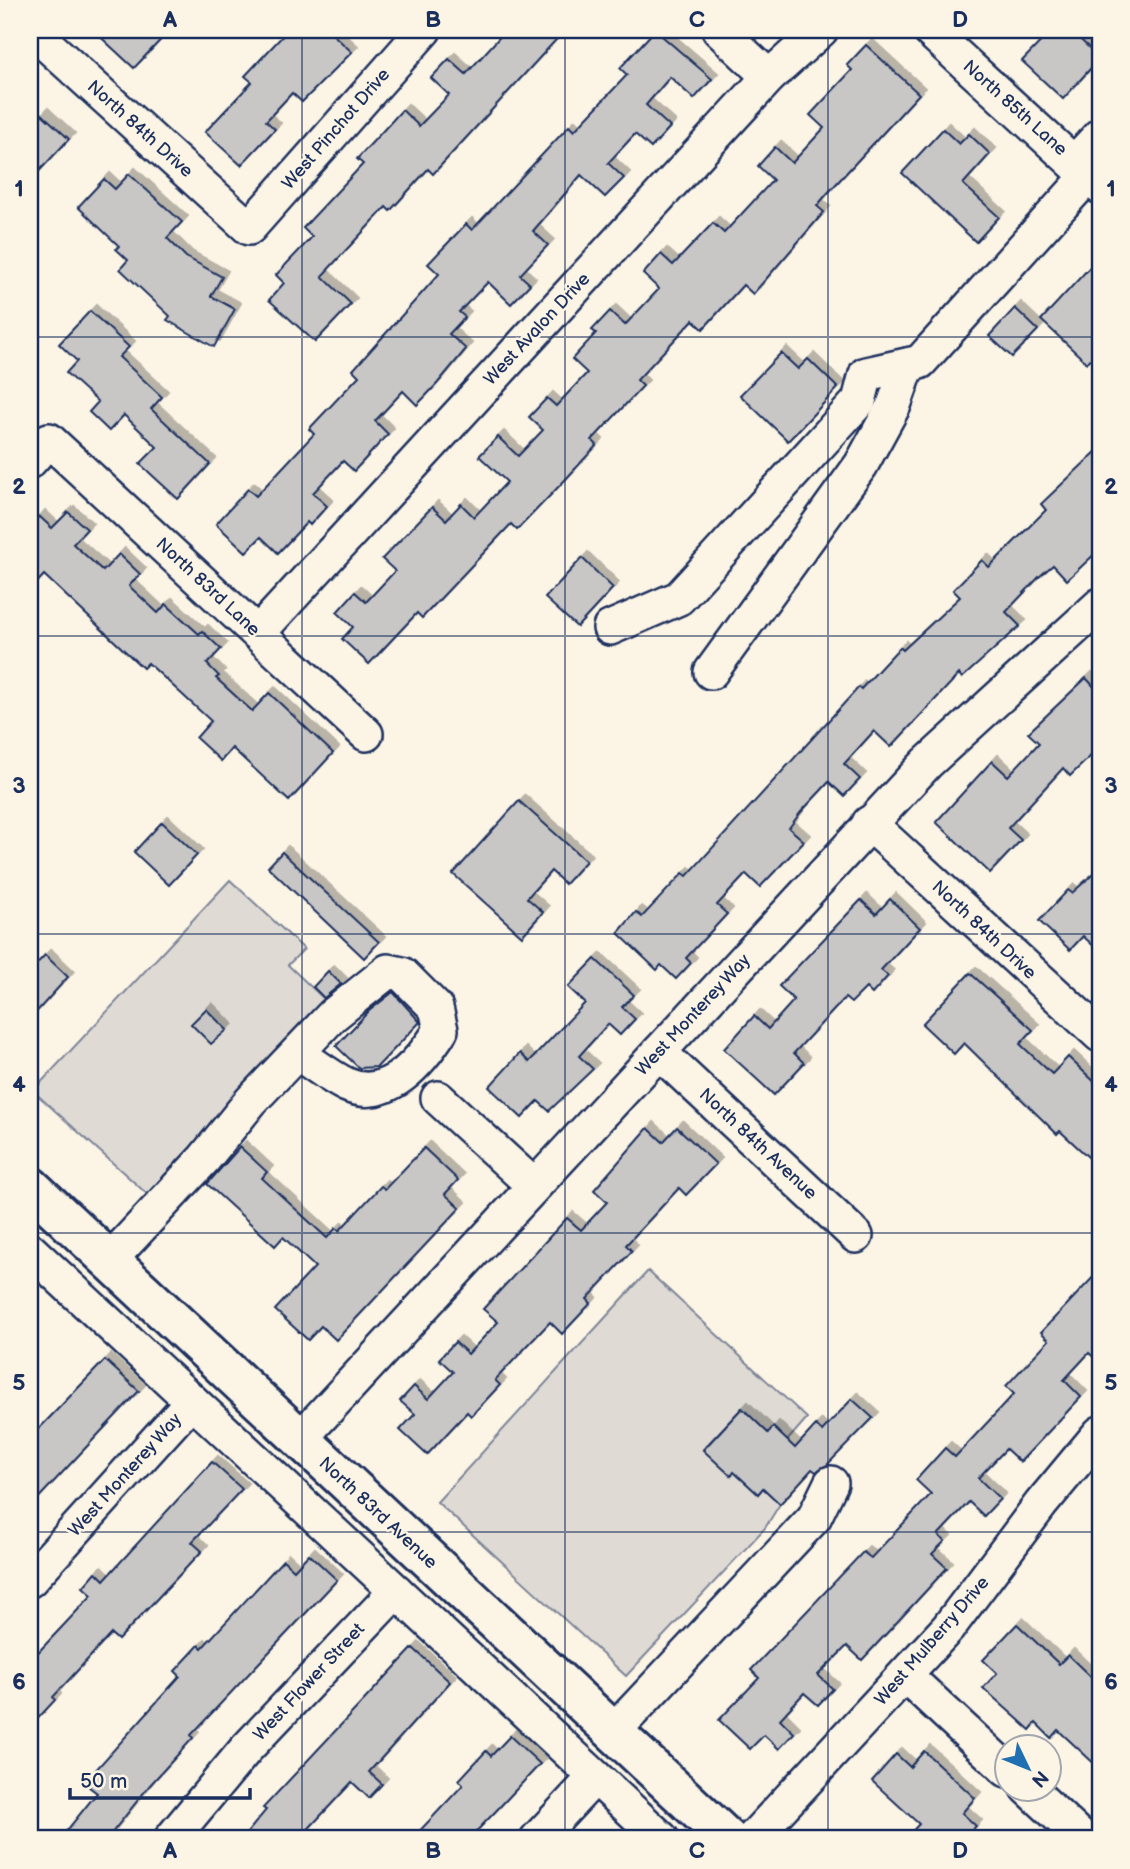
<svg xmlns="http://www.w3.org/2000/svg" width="1130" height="1869" viewBox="0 0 1130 1869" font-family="'Balsamiq Sans',sans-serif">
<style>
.grass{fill:#dfdbd4;stroke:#7d8599;stroke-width:2}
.building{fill:#c8c7c6;stroke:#1b2f5e;stroke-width:2;filter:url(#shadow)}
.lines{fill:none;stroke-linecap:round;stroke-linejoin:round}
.minor-casing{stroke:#1b2f5e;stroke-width:38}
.major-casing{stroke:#1b2f5e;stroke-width:44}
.minor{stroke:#fcf5e5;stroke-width:33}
.major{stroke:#fcf5e5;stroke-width:38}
.grid{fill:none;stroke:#1b2f5e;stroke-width:2;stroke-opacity:0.55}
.labels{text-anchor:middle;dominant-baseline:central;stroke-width:5;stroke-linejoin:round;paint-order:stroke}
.street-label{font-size:18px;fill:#1b2f5e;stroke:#fcf5e5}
.neatline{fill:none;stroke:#1b2f5e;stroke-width:2.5}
.grid-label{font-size:23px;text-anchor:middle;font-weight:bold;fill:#1b2f5e}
</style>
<defs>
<filter id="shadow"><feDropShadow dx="6" dy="-6" stdDeviation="0" flood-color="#0004"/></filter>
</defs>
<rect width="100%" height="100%" fill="#fcf5e5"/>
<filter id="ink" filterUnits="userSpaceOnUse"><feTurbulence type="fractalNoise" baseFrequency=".0143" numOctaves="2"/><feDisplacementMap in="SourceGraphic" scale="14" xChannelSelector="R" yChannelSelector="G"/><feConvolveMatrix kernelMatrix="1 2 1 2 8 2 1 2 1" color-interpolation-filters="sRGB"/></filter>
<g filter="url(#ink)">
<g class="grass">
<path d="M230 880 304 949 288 965 325 1000 157 1203 33 1091Z"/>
<path d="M648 1271 807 1418 787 1441 773 1428 768 1433 741 1409 703 1449 731 1475 734 1472 758 1494 763 1488 780 1504 765 1528 626 1676 437 1502Z"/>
</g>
<g class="building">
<path d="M93 30H170L134 68Z"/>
<path d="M288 30H328L352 52 302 102 292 93 266 121 275 129 241 165 205 132 252 82 245 76Z"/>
<path d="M506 30H565L433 174 428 169 390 211 386 207 322 276 351 304 315 342 269 300 284 283 276 275 312 237 303 228 363 164 357 159 402 110 419 126 449 95 431 78 449 59 466 74Z"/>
<path d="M655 30 712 79 694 99 670 77 646 105 670 127 651 148 635 134 608 163 624 178 605 197 581 175 533 231 548 245 520 275 530 284 511 304 488 282 459 312 465 317 449 334 466 349 437 384 417 405 403 391 375 421 388 434 354 471 343 461 313 493 327 506 310 525 307 522 278 553 261 537 246 552 216 524 248 489 256 496 314 434 309 429 359 376 353 370 439 274 428 264 466 224 472 230 569 126 574 131 627 75 620 68Z"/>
<path d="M1052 30H1070L1100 58 1063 99 1022 61Z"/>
<path d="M866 45 919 94 826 195 817 206 824 212 753 294 743 285 703 329 693 320 637 380 643 386 592 440 597 445 565 480 517 530 511 524 422 618 417 613 369 664 342 639 353 627 337 612 355 592 366 602 395 571 382 559 432 507 446 520 461 504 474 517 507 482 479 456 498 437 518 456 543 430 529 417 547 398 556 406 587 373 572 359 596 333 592 330 610 311 625 325 659 289 643 274 661 254 673 265 713 223 724 233 773 180 758 166 775 147 792 163 824 128 810 115 852 70 847 65Z"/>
<path d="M42 114 69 139 30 181V127Z"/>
<path d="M943 129 959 144 969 134 990 154 963 184 999 217 976 242 902 173Z"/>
<path d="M129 174 182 222 167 238 186 257 222 277 211 296 235 309 214 347 167 320 170 316 120 269 128 260 116 249 119 246 78 207 104 179 115 189Z"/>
<path d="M1100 256V348L1087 363 1041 320Z"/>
<path d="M1015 308 1038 330 1012 357 989 336Z"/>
<path d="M90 311 129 347 119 357 162 397 151 409 210 464 178 499 140 464 157 447 124 415 109 431 89 412 98 402 66 373 77 361 59 344Z"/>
<path d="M781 353 798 369 808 359 838 388 788 441 740 395Z"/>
<path d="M1100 448V549L1067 580 1053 565 1039 577 1006 612 1020 626 962 678 959 674 891 747 874 731 844 764 860 779 844 796 829 782 801 812 789 828 804 841 760 887 746 874 717 905 727 914 686 958 691 963 676 979 661 965 657 970 618 933 636 912 642 917 683 873 687 876 859 687 861 689 900 647 903 650 960 597 953 590 982 560 989 567 1046 510 1041 504Z"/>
<path d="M68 512 87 529 73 544 103 571 119 554 140 574 129 586 158 613 166 604 199 634 202 631 221 649 207 664 219 676 216 678 252 711 269 693 333 753 289 801 232 748 221 761 196 738 211 721 148 663 143 668 44 575 30 590V527L39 516 52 528Z"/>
<path d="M582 558 613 588 577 627 545 598Z"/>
<path d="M1086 678 1100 693V747L1070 776 1063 768 1008 828 1021 840 990 873 936 822 992 761 1008 776 1039 743 1028 733Z"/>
<path d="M519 801 586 861 565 884 551 871 527 898 543 912 522 936 453 874Z"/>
<path d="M162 822 197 855 169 885 134 852Z"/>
<path d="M282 852 379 942 364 958 268 867Z"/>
<path d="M1100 868V952L1083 936 1070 950 1039 921 1068 890 1072 893Z"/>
<path d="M890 899 920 928 881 970 888 976 872 994 866 988 851 1003 845 998 794 1053 804 1063 774 1095 724 1049 754 1016 768 1029 794 1000 779 986 861 900 876 914Z"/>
<path d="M45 955 68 977 30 1019V971Z"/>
<path d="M595 959 634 995 622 1007 635 1019 620 1035 608 1024 579 1056 593 1069 549 1111 538 1101 522 1118 489 1087 520 1053 529 1062 585 1003 568 987Z"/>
<path d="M328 971 341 984 324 998 313 987Z"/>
<path d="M970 973 1033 1030 1020 1044 1052 1074 1068 1057 1100 1087V1168L1060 1131 1057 1134 964 1043 954 1054 922 1024Z"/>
<path d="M393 992 420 1022 377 1067 359 1068 336 1046 369 1011Z"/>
<path d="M206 1009 227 1030 211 1044 191 1024Z"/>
<path d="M677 1127 716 1164 686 1195 679 1188 626 1245 632 1251 587 1299 591 1303 562 1334 550 1322 495 1380 500 1385 471 1416 467 1412 427 1455 400 1430 415 1414 400 1401 414 1386 428 1399 453 1372 439 1359 455 1342 468 1354 498 1322 483 1309 567 1218 581 1230 607 1202 594 1190 648 1128 663 1142Z"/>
<path d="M240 1147 267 1172 262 1178 327 1238 336 1228 339 1231 381 1186 385 1189 424 1148 458 1180 445 1194 460 1208 336 1340 321 1326 308 1340 275 1310 315 1267 283 1237 275 1246 207 1184Z"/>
<path d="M1100 1270V1363L1089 1353 1064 1380 1081 1397 1020 1462 1006 1449 978 1478 1000 1499 984 1516 969 1502 938 1535 945 1541 932 1554 947 1568 862 1660 847 1646 818 1675 833 1689 818 1705 804 1693 780 1719 794 1733 779 1749 764 1735 750 1749 719 1720 759 1678 751 1670 863 1552 871 1558 931 1494 916 1480 945 1448 955 1457 1014 1394 1006 1386 1049 1340 1041 1332Z"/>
<path d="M105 1360 139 1391 30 1507V1438Z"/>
<path d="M852 1399 873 1418 827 1465 816 1472 812 1469 780 1504 763 1488 758 1494 734 1472 731 1476 703 1450 742 1408 768 1433 773 1427 795 1448 816 1425 822 1431Z"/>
<path d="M212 1462 242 1489 192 1542 202 1551 118 1640 111 1634 53 1697 55 1700 30 1727V1661L92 1595 83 1587 96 1572 104 1580Z"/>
<path d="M309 1554 337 1580 191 1735 193 1738 150 1785 107 1839H60L97 1793 84 1783 180 1676 175 1671 199 1645 202 1648 283 1560 294 1570Z"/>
<path d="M1017 1624 1059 1664 1068 1655 1100 1686V1769L1058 1730 1051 1738 1036 1723 1030 1730 983 1688 997 1673 983 1660Z"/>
<path d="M413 1648 450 1682 369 1772 382 1784 369 1798 352 1782 299 1839H242L266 1810 263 1808Z"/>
<path d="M510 1736 540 1764 494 1813 469 1839H412L463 1785 459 1780 486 1751 491 1756Z"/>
<path d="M924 1751 975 1798 962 1813 976 1826 964 1839H905L919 1824 872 1781 896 1754 910 1767Z"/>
</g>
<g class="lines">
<g class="minor-casing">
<g id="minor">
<path d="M31 30 249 228 424 30"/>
<path d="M719 30 769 77"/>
<path d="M929 30 1100 187"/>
<path d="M1075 162 1100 135"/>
<path d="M30 461 49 440 366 734"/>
<path d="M610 628 679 598 859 401 866 374 920 362 1088 176"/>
<path d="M258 633 769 77 821 30"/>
<path d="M711 672 861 465 894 405 908 365"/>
<path d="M869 823 1100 1035"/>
<path d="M659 1052 856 1236"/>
<path d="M438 1098 534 1186"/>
<path d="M30 1250 662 1839"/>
<path d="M109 1261 204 1159 251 1101 333 1015 388 971 402 974 436 1008 441 1030C422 1060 388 1103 347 1085 330 1077 313 1063 297 1053"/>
<path d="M299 1440 927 763 1100 605"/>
<path d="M30 1580 192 1401"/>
<path d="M905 1675 1007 1770"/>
<path d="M613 1732 814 1518 831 1483"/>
<path d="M1028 1788 1083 1839"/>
<path d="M171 1839 246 1749 396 1591"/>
<path d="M537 1839 595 1777"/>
<path d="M752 1839 948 1628 1041 1504 1100 1433"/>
</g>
</g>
<g class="major-casing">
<path id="major" d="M30 1186 728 1839"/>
</g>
<use href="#minor" class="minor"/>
<use href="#major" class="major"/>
</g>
</g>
<path class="grid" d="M302 30V1839M565 30V1839M828 30V1839M30 337H1100M30 636H1100M30 934H1100M30 1233H1100M30 1532H1100"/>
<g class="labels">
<g class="street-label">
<text transform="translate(1015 108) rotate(42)">North 85th Lane</text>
<text transform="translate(140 129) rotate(42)">North 84th Drive</text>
<text transform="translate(336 129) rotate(-49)">West Pinchot Drive</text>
<text transform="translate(537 329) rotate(-47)">West Avalon Drive</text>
<text transform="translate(208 587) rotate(43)">North 83rd Lane</text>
<text transform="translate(984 930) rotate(43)">North 84th Drive</text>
<text transform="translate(693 1015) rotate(-47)">West Monterey Way</text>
<text transform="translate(758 1144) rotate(43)">North 84th Avenue</text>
<text transform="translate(125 1475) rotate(-48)">West Monterey Way</text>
<text transform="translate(378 1513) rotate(43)">North 83rd Avenue</text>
<text transform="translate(932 1641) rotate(-49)">West Mulberry Drive</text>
<text transform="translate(309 1682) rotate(-47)">West Flower Street</text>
</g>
</g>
<rect width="1130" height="1869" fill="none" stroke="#fcf5e5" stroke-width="77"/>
<g transform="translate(1028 1768) rotate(133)"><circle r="33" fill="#fcf5e5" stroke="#a2a6af" stroke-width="2"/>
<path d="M0-5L12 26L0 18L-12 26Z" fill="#1f6fb2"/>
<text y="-10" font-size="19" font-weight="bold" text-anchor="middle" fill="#1b2f5e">N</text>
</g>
<path d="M70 1788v10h180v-10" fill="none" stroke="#1b2f5e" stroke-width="3.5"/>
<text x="80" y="1788" font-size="21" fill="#1b2f5e" stroke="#fcf5e5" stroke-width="5" paint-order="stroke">50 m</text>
<rect x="38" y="38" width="1054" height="1792" class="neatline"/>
<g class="grid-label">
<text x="170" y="27">A</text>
<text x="433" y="27">B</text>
<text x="697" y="27">C</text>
<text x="960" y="27">D</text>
<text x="19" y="196">1</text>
<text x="1111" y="196">1</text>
<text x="19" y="494">2</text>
<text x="1111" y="494">2</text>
<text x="19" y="793">3</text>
<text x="1111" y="793">3</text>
<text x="19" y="1092">4</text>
<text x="1111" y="1092">4</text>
<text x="19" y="1390">5</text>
<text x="1111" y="1390">5</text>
<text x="19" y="1689">6</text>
<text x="1111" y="1689">6</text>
<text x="170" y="1858">A</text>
<text x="433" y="1858">B</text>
<text x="697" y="1858">C</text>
<text x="960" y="1858">D</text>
</g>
</svg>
